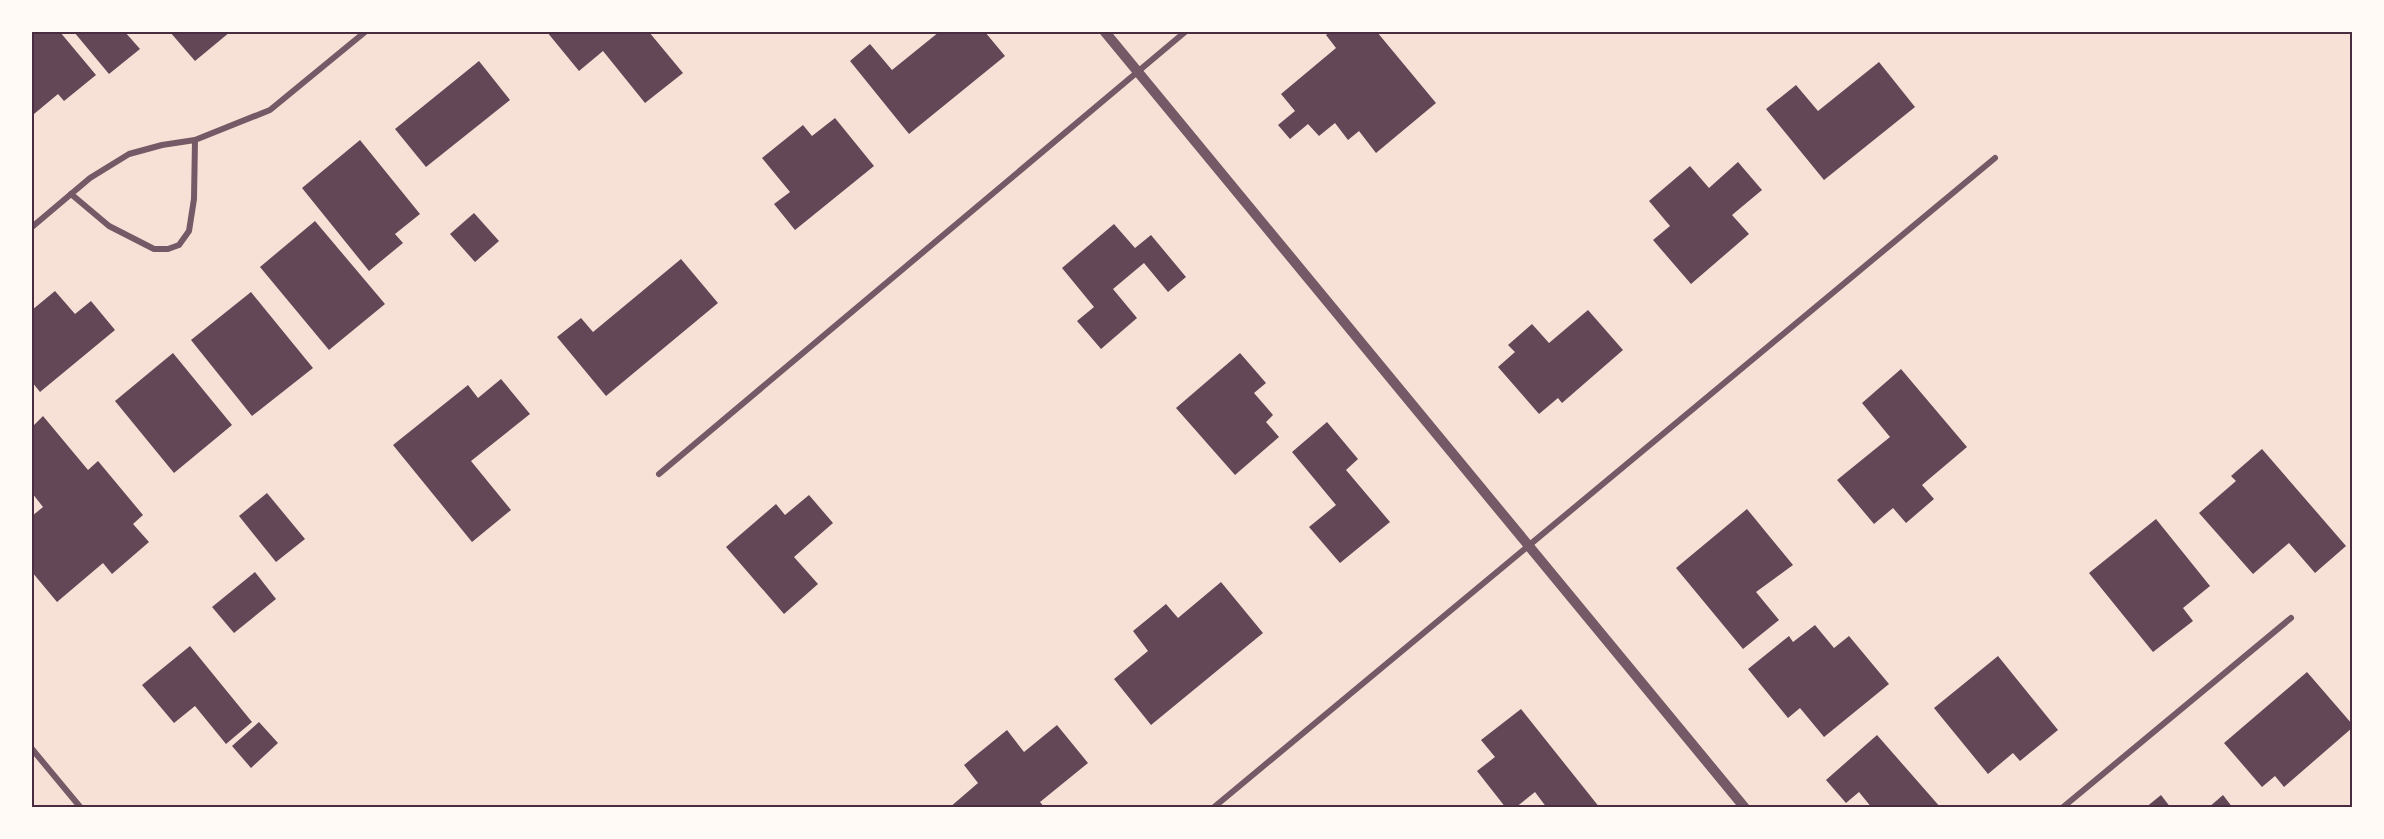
<svg xmlns="http://www.w3.org/2000/svg" width="2384" height="839" viewBox="0 0 2384 839" font-family="'Sofia Sans Condensed',sans-serif">
<style>
.building{fill:#644757}
.lines{fill:none;stroke-linecap:round;stroke-linejoin:round}
.minor{stroke:#755966;stroke-width:6}
.tertiary{stroke:#755966;stroke-width:10}
.neatline{fill:none;stroke:#4a2c40;stroke-width:2}
</style>
<rect width="100%" height="100%" fill="#f7e1d7"/>
<g class="building">
<path d="M32 32H60L96 75 64 101 58 94 34 114 32 110Z"/>
<path d="M74 32H125L140 49 109 74Z"/>
<path d="M170 32H230L195 61Z"/>
<path d="M547 32H649L683 73 645 103 603 51 579 71Z"/>
<path d="M939 32H985L1005 56 909 134 850 61 870 44 892 70Z"/>
<path d="M1330 32H1377L1436 103 1376 153 1359 131 1348 140 1335 123 1319 136 1308 124 1290 139 1278 125 1295 111 1281 94 1336 48 1326 35Z"/>
<path d="M479 61 510 100 426 167 395 129Z"/>
<path d="M1879 62 1915 107 1824 180 1766 109 1796 85 1818 111Z"/>
<path d="M835 118 874 166 795 230 774 204 790 192 762 158 803 125 812 136Z"/>
<path d="M360 140 420 214 395 234 403 243 369 271 302 188Z"/>
<path d="M1738 162 1762 190 1732 215 1749 234 1691 284 1653 240 1670 226 1649 201 1690 166 1709 188Z"/>
<path d="M474 213 499 241 475 262 450 234Z"/>
<path d="M315 221 385 304 329 350 260 267Z"/>
<path d="M1114 224 1135 248 1151 235 1186 277 1168 292 1144 263 1113 289 1137 318 1101 349 1077 321 1094 307 1062 268Z"/>
<path d="M681 259 718 303 606 396 557 337 581 318 593 332Z"/>
<path d="M55 291 75 314 91 301 115 330 40 392 32 382V310Z"/>
<path d="M251 292 313 368 252 416 191 340Z"/>
<path d="M1588 310 1623 350 1562 403 1558 398 1539 414 1498 367 1515 352 1508 345 1532 324 1549 343Z"/>
<path d="M173 353 232 425 174 473 115 401Z"/>
<path d="M1240 353 1266 383 1254 393 1273 415 1266 422 1279 437 1235 475 1176 408Z"/>
<path d="M1901 369 1967 447 1922 485 1934 499 1906 523 1893 508 1874 524 1837 480 1890 437 1862 403Z"/>
<path d="M501 379 530 414 471 461 511 510 472 542 393 445 468 385 478 398Z"/>
<path d="M43 416 88 470 98 461 143 515 133 524 149 542 112 574 103 563 57 602 32 572V516L43 507 32 493V427Z"/>
<path d="M1327 422 1358 459 1346 470 1390 522 1340 563 1309 527 1336 505 1292 452Z"/>
<path d="M2262 449 2346 546 2315 573 2289 543 2253 574 2199 513 2236 481 2231 476Z"/>
<path d="M267 493 305 539 276 562 239 516Z"/>
<path d="M809 495 833 523 794 557 818 584 784 614 726 547 776 504 785 515Z"/>
<path d="M1747 509 1793 565 1756 592 1779 620 1743 649 1676 568Z"/>
<path d="M2156 519 2210 586 2183 608 2193 621 2153 652 2089 573Z"/>
<path d="M255 572 276 599 234 633 212 607Z"/>
<path d="M1221 582 1263 633 1151 725 1114 679 1148 651 1133 631 1166 604 1178 618Z"/>
<path d="M1815 625 1834 648 1849 636 1889 684 1824 737 1800 708 1788 718 1748 669 1789 636 1793 642Z"/>
<path d="M190 646 252 722 226 744 195 706 174 723 142 685Z"/>
<path d="M1998 656 2058 730 2020 761 2013 753 1988 774 1934 708Z"/>
<path d="M2307 672 2352 724V728L2284 787 2275 776 2262 787 2224 743Z"/>
<path d="M1521 709 1600 808H1547L1535 792 1515 808H1506L1477 771 1495 757 1481 740Z"/>
<path d="M259 722 278 743 251 768 232 746Z"/>
<path d="M1057 725 1088 763 1040 802 1045 808H949L978 783 964 765 1007 730 1024 752Z"/>
<path d="M1877 735 1941 808H1872L1859 792 1846 803 1826 780Z"/>
<path d="M2161 795 2171 808H2145Z"/>
<path d="M2223 795 2233 808H2208Z"/>
</g>
<g class="lines">
<g class="minor">
<path d="M71 194 109 226 154 249H168L179 245 189 231 194 199 195 140 270 110 365 32"/>
<path d="M32 227 90 178 129 154 162 145 195 140"/>
<path d="M659 474 1185 32"/>
<path d="M32 749 81 808"/>
<path d="M1213 808 1995 158"/>
<path d="M2062 808 2291 618"/>
</g>
<path class="tertiary" d="M1105 32 1745 808"/>
</g>
<rect width="2384" height="839" fill="none" stroke="#fffaf5" stroke-width="66"/>
<rect x="33" y="33" width="2318" height="773" class="neatline"/>
</svg>
